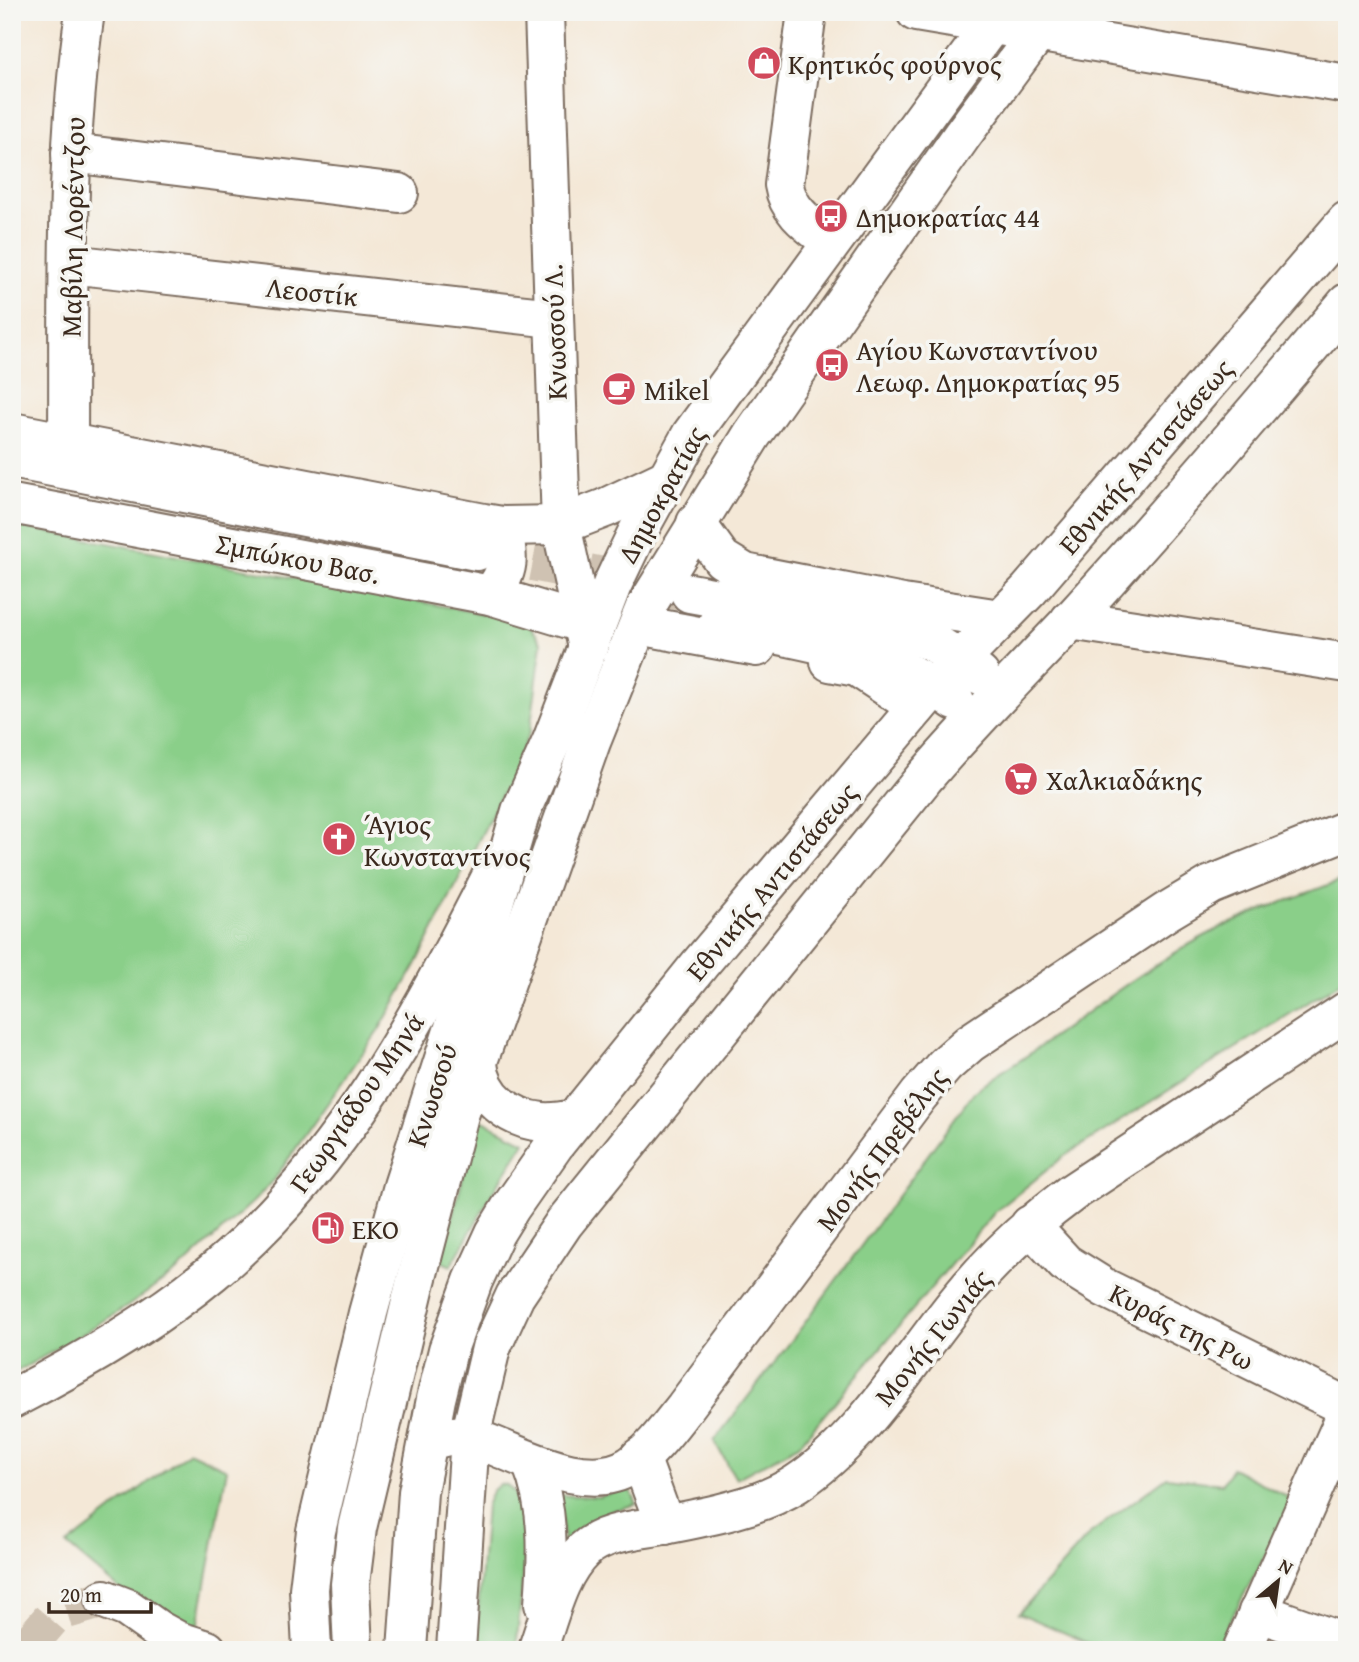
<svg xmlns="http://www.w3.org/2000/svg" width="1359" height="1662" viewBox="0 0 1359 1662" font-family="'Gentium Book Plus',serif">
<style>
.green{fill:#8acf89;stroke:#627c54;stroke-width:2}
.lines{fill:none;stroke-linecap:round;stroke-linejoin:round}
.minor-tunnel{stroke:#cfc2b2;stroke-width:38;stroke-dasharray:38 19;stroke-linecap:butt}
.major-tunnel{stroke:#cfc2b2;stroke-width:38;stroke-dasharray:38 19;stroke-linecap:butt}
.minor-casing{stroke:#7c6c5f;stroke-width:42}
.major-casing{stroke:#7c6c5f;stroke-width:42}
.minor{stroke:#fff;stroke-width:38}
.major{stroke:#fff;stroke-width:38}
.labels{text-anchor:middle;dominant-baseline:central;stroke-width:7;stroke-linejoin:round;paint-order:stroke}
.poi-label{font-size:28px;fill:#3b2a1e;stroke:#f6f6f2;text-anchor:start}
.street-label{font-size:28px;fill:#3b2a1e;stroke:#f6f6f2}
</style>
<rect width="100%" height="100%" fill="#f6f6f2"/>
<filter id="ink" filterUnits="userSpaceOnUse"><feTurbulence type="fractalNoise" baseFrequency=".0143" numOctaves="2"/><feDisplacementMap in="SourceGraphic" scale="14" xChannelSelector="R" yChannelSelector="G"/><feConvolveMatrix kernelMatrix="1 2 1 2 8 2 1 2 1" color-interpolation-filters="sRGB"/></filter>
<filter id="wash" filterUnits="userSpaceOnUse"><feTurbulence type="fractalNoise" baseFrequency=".00686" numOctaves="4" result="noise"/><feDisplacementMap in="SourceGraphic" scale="28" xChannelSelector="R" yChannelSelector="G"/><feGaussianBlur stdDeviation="1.57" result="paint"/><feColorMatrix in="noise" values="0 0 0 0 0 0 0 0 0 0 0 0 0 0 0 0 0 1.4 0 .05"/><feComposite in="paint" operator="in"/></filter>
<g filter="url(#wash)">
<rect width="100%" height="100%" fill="#f4e8d7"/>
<g class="green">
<path d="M12 525 527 622 542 643 530 731 511 776 417 963 379 1030 275 1178 255 1200 180 1269 128 1306 59 1348 12 1374Z"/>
<path d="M1347 878V978L1063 1157 995 1212 799 1445 736 1479 714 1441 798 1332 974 1092C993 1076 1015 1065 1035 1050 1089 1012 1141 971 1199 939 1245 914 1297 897 1347 878Z"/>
<path d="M479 1119 525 1142 493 1192 451 1266 440 1261Z"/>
<path d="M189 1451 227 1469 197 1633 120 1590 67 1545Z"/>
<path d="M1232 1468 1295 1501 1214 1650H1104L1019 1613 1092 1532 1167 1477 1222 1484Z"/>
<path d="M500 1484 507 1485 514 1492 528 1522 516 1650H475L486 1506 492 1491Z"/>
<path d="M629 1487 637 1504 612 1511 589 1523 564 1544 559 1495 599 1497Z"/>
</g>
</g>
<g filter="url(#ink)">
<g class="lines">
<path class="minor-tunnel" d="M30 1650 32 1641 56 1613 104 1599"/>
<path class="major-tunnel" d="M477 551 688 593"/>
<g class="minor-casing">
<g id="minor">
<path d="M544 12 561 525 588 648"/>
<path d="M807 12 784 185C788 212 811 226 831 242"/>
<path d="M916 12 1347 84"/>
<path d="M71 153 399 193"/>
<path d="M70 264 553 318"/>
<path d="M12 432 484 523 502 526 561 525"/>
<path d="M68 442C69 299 64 154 85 12"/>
<path d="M12 504 490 595 582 623"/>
<path d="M696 523 722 559 745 573 903 604 1000 619"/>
<path d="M490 595C511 572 509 555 502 526"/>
<path d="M1070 620 1347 663"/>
<path d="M639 625 757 647"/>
<path d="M830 662 857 667 917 707"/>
<path d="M1030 1225 1065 1263 1105 1288 1347 1407"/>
<path d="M12 1399C82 1363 153 1322 213 1272 338 1168 419 1020 491 877"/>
<path d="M440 1438C460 1432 478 1439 497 1447 534 1462 591 1491 630 1466 652 1451 669 1427 685 1407L919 1095 945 1065 970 1043 1166 912 1211 885 1347 830"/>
<path d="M640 1457 665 1525"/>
<path d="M531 1462C550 1509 548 1554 544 1604"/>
<path d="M104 1599 127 1608 158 1630 178 1641 207 1650"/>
<path d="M1258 1612 1347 1644"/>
<path d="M539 1645C550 1614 559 1573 584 1550 605 1531 638 1530 664 1525 706 1517 760 1507 796 1484 865 1438 909 1360 961 1297 994 1257 1031 1223 1073 1192L1347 1011"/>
<path d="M1242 1650 1347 1413"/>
</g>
</g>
<g class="major-casing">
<g id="major">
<path d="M12 459 477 551"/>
<path d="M561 525 605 508 666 479"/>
<path d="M690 593 893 630 931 641 960 659 980 675"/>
<path d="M718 623C799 640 888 650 955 701"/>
<path d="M478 1064C481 1097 510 1119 542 1122 553 1123 564 1121 575 1119"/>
<path d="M312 1650 309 1589 316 1531 368 1313 403 1186 491 913 521 811 551 743 612 585 636 535 691 435 1001 12"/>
<path d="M353 1650 350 1584 357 1528 415 1285 459 1115 591 742 644 610 752 435 963 134 1053 12"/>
<path d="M407 1650 418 1492 436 1399 448 1350 473 1281 495 1233 511 1207 555 1144 700 964 935 686 1029 590 1347 221"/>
<path d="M456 1650 470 1437 491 1348 515 1296 564 1223 924 778C971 723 1022 672 1072 619 1166 516 1257 410 1347 303"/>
</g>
</g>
<use href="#minor" class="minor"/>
<use href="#major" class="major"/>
</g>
</g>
<defs>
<g id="shop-disc" transform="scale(1.75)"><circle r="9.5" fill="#d1495b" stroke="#f6f6f2"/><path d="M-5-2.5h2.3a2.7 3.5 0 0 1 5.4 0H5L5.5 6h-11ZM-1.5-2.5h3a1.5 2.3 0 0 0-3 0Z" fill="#fff"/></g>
<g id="bus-disc" transform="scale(1.75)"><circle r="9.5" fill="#d1495b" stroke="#f6f6f2"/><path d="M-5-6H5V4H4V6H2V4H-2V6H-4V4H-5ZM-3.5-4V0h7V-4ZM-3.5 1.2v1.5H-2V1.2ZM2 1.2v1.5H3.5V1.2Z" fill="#fff"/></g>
<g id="cafe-disc" transform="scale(1.75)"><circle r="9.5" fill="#d1495b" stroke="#f6f6f2"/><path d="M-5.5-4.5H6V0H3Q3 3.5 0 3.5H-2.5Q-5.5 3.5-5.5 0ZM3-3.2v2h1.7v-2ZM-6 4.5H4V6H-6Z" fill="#fff"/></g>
<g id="supermarket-disc" transform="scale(1.75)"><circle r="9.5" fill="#d1495b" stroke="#f6f6f2"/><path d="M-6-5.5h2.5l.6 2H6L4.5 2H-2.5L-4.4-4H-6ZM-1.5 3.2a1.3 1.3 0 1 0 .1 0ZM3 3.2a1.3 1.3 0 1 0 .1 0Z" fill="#fff"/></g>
<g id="church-disc" transform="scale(1.75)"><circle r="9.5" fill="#d1495b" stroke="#f6f6f2"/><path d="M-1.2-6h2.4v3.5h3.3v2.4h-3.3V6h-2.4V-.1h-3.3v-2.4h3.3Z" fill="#fff"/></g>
<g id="fuel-disc" transform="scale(1.75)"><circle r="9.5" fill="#d1495b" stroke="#f6f6f2"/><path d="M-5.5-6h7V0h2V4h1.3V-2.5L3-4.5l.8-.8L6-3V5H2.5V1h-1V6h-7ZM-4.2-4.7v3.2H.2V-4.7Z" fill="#fff"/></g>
</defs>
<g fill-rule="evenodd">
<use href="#shop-disc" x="764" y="63"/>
<use href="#bus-disc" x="831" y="216"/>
<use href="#bus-disc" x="832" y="365"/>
<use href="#cafe-disc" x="619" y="389"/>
<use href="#supermarket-disc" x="1021" y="779"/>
<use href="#church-disc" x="339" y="839"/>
<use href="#fuel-disc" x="328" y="1228"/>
</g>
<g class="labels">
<g class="poi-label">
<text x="788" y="63">Κρητικός φούρνος</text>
<text x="856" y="216">Δημοκρατίας 44</text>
<text x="856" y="349">Αγίου Κωνσταντίνου<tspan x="856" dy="32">Λεωφ. Δημοκρατίας 95</tspan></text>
<text x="644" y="389">Mikel</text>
<text x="1046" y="779">Χαλκιαδάκης</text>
<text x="364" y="823">Άγιος<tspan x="364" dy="32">Κωνσταντίνος</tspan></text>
<text x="352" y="1228">EKO</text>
</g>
<g class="street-label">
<text transform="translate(72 227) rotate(-89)">Μαβίλη Λορέντζου</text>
<text transform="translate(312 291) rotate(6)">Λεοστίκ</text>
<text transform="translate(554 332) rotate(-92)">Κνωσσού Λ.</text>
<text transform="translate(1145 456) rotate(-49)">Εθνικής Αντιστάσεως</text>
<text transform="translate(661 494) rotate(-61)">Δημοκρατίας</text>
<text transform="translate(298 558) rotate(11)">Σμπώκου Βασ.</text>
<text transform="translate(771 881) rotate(-50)">Εθνικής Αντιστάσεως</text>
<text transform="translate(431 1095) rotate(-72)">Κνωσσού</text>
<text transform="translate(356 1102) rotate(-55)">Γεωργιάδου Μηνά</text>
<text transform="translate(881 1149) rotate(-53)">Μονής Πρεβέλης</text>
<text transform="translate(1182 1326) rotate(27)">Κυράς της Ρω</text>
<text transform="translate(932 1337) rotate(-51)">Μονής Γωνιάς</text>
</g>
</g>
<rect width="1359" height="1662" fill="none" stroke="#f6f6f2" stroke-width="42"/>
<g transform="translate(1278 1581) rotate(29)" stroke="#f6f6f2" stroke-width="5" paint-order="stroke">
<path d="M0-5L12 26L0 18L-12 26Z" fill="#3b2a1e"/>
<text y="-10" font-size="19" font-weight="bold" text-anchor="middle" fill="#3b2a1e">N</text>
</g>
<path d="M49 1602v10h102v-10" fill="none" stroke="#3b2a1e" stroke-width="3.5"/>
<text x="60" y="1602" font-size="21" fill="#3b2a1e" stroke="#f6f6f2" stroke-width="5" paint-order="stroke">20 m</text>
</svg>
